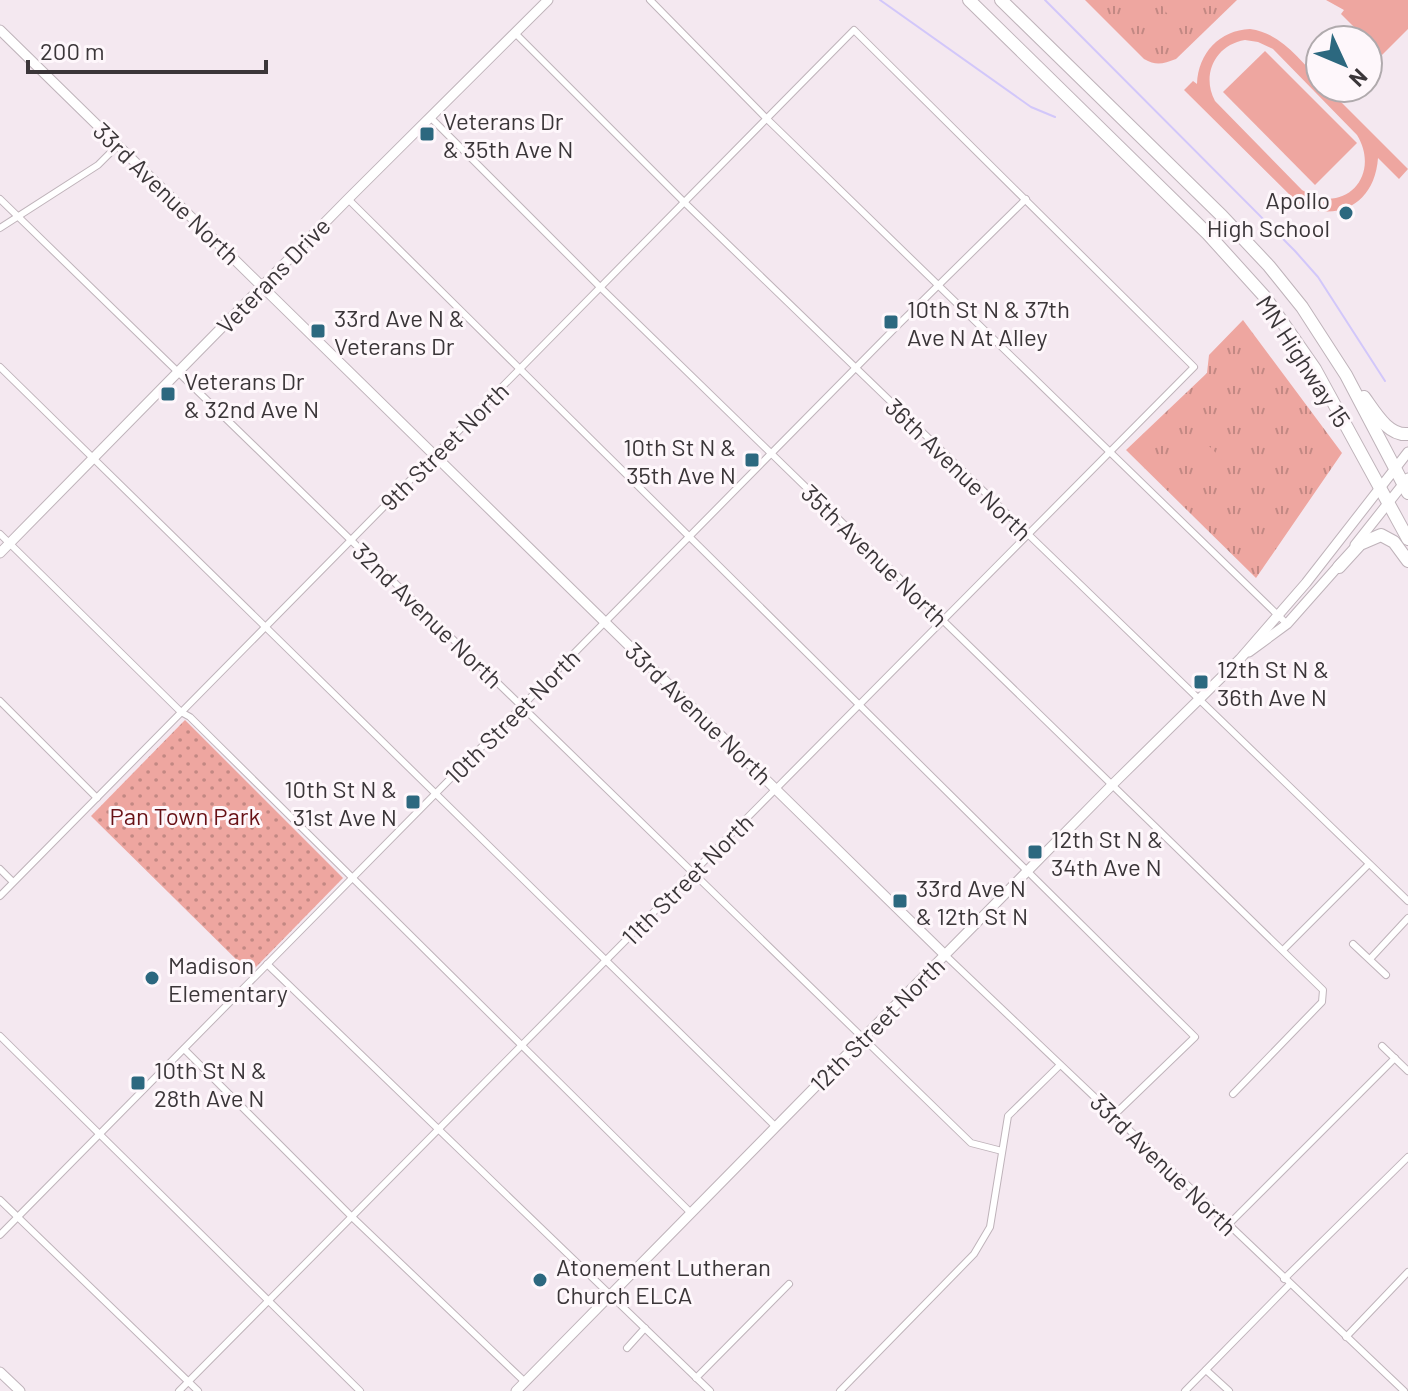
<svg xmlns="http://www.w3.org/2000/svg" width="1408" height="1391" viewBox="0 0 1408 1391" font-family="Barlow,sans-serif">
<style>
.grass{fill:url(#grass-tufts)}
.park{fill:url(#park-dots)}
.garden{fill:#eea6a0;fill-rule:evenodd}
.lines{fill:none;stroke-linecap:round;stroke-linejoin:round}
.stream{stroke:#d2c7fa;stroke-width:2}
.street-casing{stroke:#bfb3ba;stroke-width:8}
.secondary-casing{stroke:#bfb3ba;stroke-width:11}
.highway-casing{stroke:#bfb3ba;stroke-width:14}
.street{stroke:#fff;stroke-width:6}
.secondary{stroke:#fff;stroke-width:9}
.highway{stroke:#fff;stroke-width:12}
.poi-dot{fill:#2c687f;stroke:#fef7fb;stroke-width:3}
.labels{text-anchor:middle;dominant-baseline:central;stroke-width:6;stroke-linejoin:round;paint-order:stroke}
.poi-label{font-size:24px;fill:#3b3639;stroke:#fef7fb;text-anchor:start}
.street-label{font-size:24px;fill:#3b3639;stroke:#fef7fb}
.park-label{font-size:24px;fill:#681116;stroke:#fef7fb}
</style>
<defs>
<pattern id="grass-tufts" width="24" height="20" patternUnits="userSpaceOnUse" patternTransform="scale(2)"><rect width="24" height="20" fill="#eea6a0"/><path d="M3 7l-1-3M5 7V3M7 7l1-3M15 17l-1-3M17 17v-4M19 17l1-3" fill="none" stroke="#c28883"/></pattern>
<pattern id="park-dots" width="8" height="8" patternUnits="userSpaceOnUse" patternTransform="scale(2)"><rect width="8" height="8" fill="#eea6a0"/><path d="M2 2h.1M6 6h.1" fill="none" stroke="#c28883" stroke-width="1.8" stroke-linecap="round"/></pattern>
</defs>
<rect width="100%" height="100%" fill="#f4e8f0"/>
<g class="grass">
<path d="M1085 0H1237L1176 59C1163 64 1156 66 1144 59Z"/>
<path d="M1243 320 1342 453 1256 578 1126 450 1207 373 1209 355Z"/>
</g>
<path class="park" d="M185 720 343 878 250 973 91 816Z"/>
<g class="garden">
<path d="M1160 0H1211L1182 29 1164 10Z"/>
<path d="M1326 0H1408V29L1382 55 1341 14 1344 10Z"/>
<path d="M1250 29C1281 33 1300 60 1320 81V88H1327L1408 169 1399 179 1378 158C1375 202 1340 223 1300 205L1184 90 1193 81 1197 84C1198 53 1220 30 1250 29ZM1245 40 1258 42 1273 49 1357 135C1382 176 1343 217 1302 190L1215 101C1201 75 1215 45 1245 40Z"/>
<path d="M1265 51 1357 143 1315 185 1223 92Z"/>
<path d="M1202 439 1222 459 1208 474 1188 454Z"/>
</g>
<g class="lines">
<g class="stream">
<path d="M880 0 1031 107 1055 117"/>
<path d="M1045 0 1295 251 1318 277 1385 381"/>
</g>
<g class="street-casing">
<g id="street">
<path d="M650 0 766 118 1287 624"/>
<path d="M515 33 684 202 1408 901"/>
<path d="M430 117 600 287 1323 990 1322 1002 1233 1094"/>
<path d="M0 199 971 1143 1002 1151"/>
<path d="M348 199 1195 1037 1113 1116"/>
<path d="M0 228 98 165 118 145"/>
<path d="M0 367 776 1127"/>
<path d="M0 534 181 712 190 717 691 1213"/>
<path d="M0 701 97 798"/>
<path d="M0 869 13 882"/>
<path d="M0 896 854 30 1194 367 179 1391"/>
<path d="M1353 944 1386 975"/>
<path d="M1283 950 1369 864"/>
<path d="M945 955 1404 1391"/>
<path d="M1370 959 1408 918"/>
<path d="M267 964 710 1391"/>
<path d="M0 1036 360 1391"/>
<path d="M1382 1046 1408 1071"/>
<path d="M184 1049 352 1217 525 1382"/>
<path d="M0 1200 198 1391"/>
<path d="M1228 1225 1395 1058"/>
<path d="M0 1235 898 325 1026 199"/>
<path d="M1284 1279 1408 1157"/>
<path d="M1346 1337 1408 1272"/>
<path d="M627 1348 645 1328"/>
<path d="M1206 1370 1229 1391"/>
<path d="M696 1378 789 1284"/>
<path d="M840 1391 974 1254 990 1227 1008 1116 1060 1065"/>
<path d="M1185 1391 1290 1284"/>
</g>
</g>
<g class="secondary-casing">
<g id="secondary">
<path d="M0 30 945 955"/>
<path d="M1355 545 1408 478"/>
<path d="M0 553 348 199 548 0"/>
<path d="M1249 652 1287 624 1341 563"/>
<path d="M0 1372 20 1391"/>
<path d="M516 1391 1112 785 1240 659 1306 583 1408 452"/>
</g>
</g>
<g class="highway-casing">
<g id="highway">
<path d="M969 0 1208 234 1265 297 1315 369 1408 539"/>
<path d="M1001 0 1222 216 1269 266 1302 307 1346 375 1408 493"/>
<path d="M1364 397C1375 412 1388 436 1408 434"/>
<path d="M1339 567 1360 544 1381 535 1394 542 1408 561"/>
</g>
</g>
<use href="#street" class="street"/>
<use href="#secondary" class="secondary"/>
<use href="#highway" class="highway"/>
</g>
<g class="poi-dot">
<rect x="419" y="126" width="16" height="16" rx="4"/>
<circle cx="1346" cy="213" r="8"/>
<rect x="883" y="314" width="16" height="16" rx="4"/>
<rect x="310" y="323" width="16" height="16" rx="4"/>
<rect x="160" y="386" width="16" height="16" rx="4"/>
<rect x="744" y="452" width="16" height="16" rx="4"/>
<rect x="1193" y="674" width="16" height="16" rx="4"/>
<rect x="405" y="794" width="16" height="16" rx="4"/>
<rect x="1027" y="844" width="16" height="16" rx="4"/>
<rect x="892" y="893" width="16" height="16" rx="4"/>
<circle cx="152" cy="978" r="8"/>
<rect x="130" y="1075" width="16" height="16" rx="4"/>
<circle cx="540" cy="1280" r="8"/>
</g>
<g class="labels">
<g class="poi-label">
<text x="443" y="120">Veterans Dr<tspan x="443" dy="28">&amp; 35th Ave N</tspan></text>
<text x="1330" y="199" text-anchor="end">Apollo<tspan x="1330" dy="28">High School</tspan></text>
<text x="907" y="308">10th St N &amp; 37th<tspan x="907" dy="28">Ave N At Alley</tspan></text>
<text x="334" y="317">33rd Ave N &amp;<tspan x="334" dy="28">Veterans Dr</tspan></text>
<text x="184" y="380">Veterans Dr<tspan x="184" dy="28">&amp; 32nd Ave N</tspan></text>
<text x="736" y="446" text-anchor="end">10th St N &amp;<tspan x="736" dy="28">35th Ave N</tspan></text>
<text x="1217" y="668">12th St N &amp;<tspan x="1217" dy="28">36th Ave N</tspan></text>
<text x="397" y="788" text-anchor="end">10th St N &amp;<tspan x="397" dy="28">31st Ave N</tspan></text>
<text x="1051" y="838">12th St N &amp;<tspan x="1051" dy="28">34th Ave N</tspan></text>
<text x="916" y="887">33rd Ave N<tspan x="916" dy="28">&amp; 12th St N</tspan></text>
<text x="168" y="964">Madison<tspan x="168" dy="28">Elementary</tspan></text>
<text x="154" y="1069">10th St N &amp;<tspan x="154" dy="28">28th Ave N</tspan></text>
<text x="556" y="1266">Atonement Lutheran<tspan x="556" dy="28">Church ELCA</tspan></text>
</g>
<g class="street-label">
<text transform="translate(167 193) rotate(44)">33rd Avenue North</text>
<text transform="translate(273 275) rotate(-46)">Veterans Drive</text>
<text transform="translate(1304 361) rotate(57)">MN Highway 15</text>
<text transform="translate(444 446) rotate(-45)">9th Street North</text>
<text transform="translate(959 469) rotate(44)">36th Avenue North</text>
<text transform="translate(875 555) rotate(44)">35th Avenue North</text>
<text transform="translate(428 615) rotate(44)">32nd Avenue North</text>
<text transform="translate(699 713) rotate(44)">33rd Avenue North</text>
<text transform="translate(512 716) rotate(-45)">10th Street North</text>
<text transform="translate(687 879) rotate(-45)">11th Street North</text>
<text transform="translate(877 1024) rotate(-45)">12th Street North</text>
<text transform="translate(1164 1164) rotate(44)">33rd Avenue North</text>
</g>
<g class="park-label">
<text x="185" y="815">Pan Town Park</text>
</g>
</g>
<g transform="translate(1344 64) rotate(134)"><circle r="38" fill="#fef7fb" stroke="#b0aaad" stroke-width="2"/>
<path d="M0-6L14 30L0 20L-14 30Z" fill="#2c687f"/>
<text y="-12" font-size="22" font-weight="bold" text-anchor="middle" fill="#3b3639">N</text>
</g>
<path d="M28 60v12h238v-12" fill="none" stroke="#3b3639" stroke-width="4"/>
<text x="40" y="60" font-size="24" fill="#3b3639" stroke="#fef7fb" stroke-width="6" paint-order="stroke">200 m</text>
</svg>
